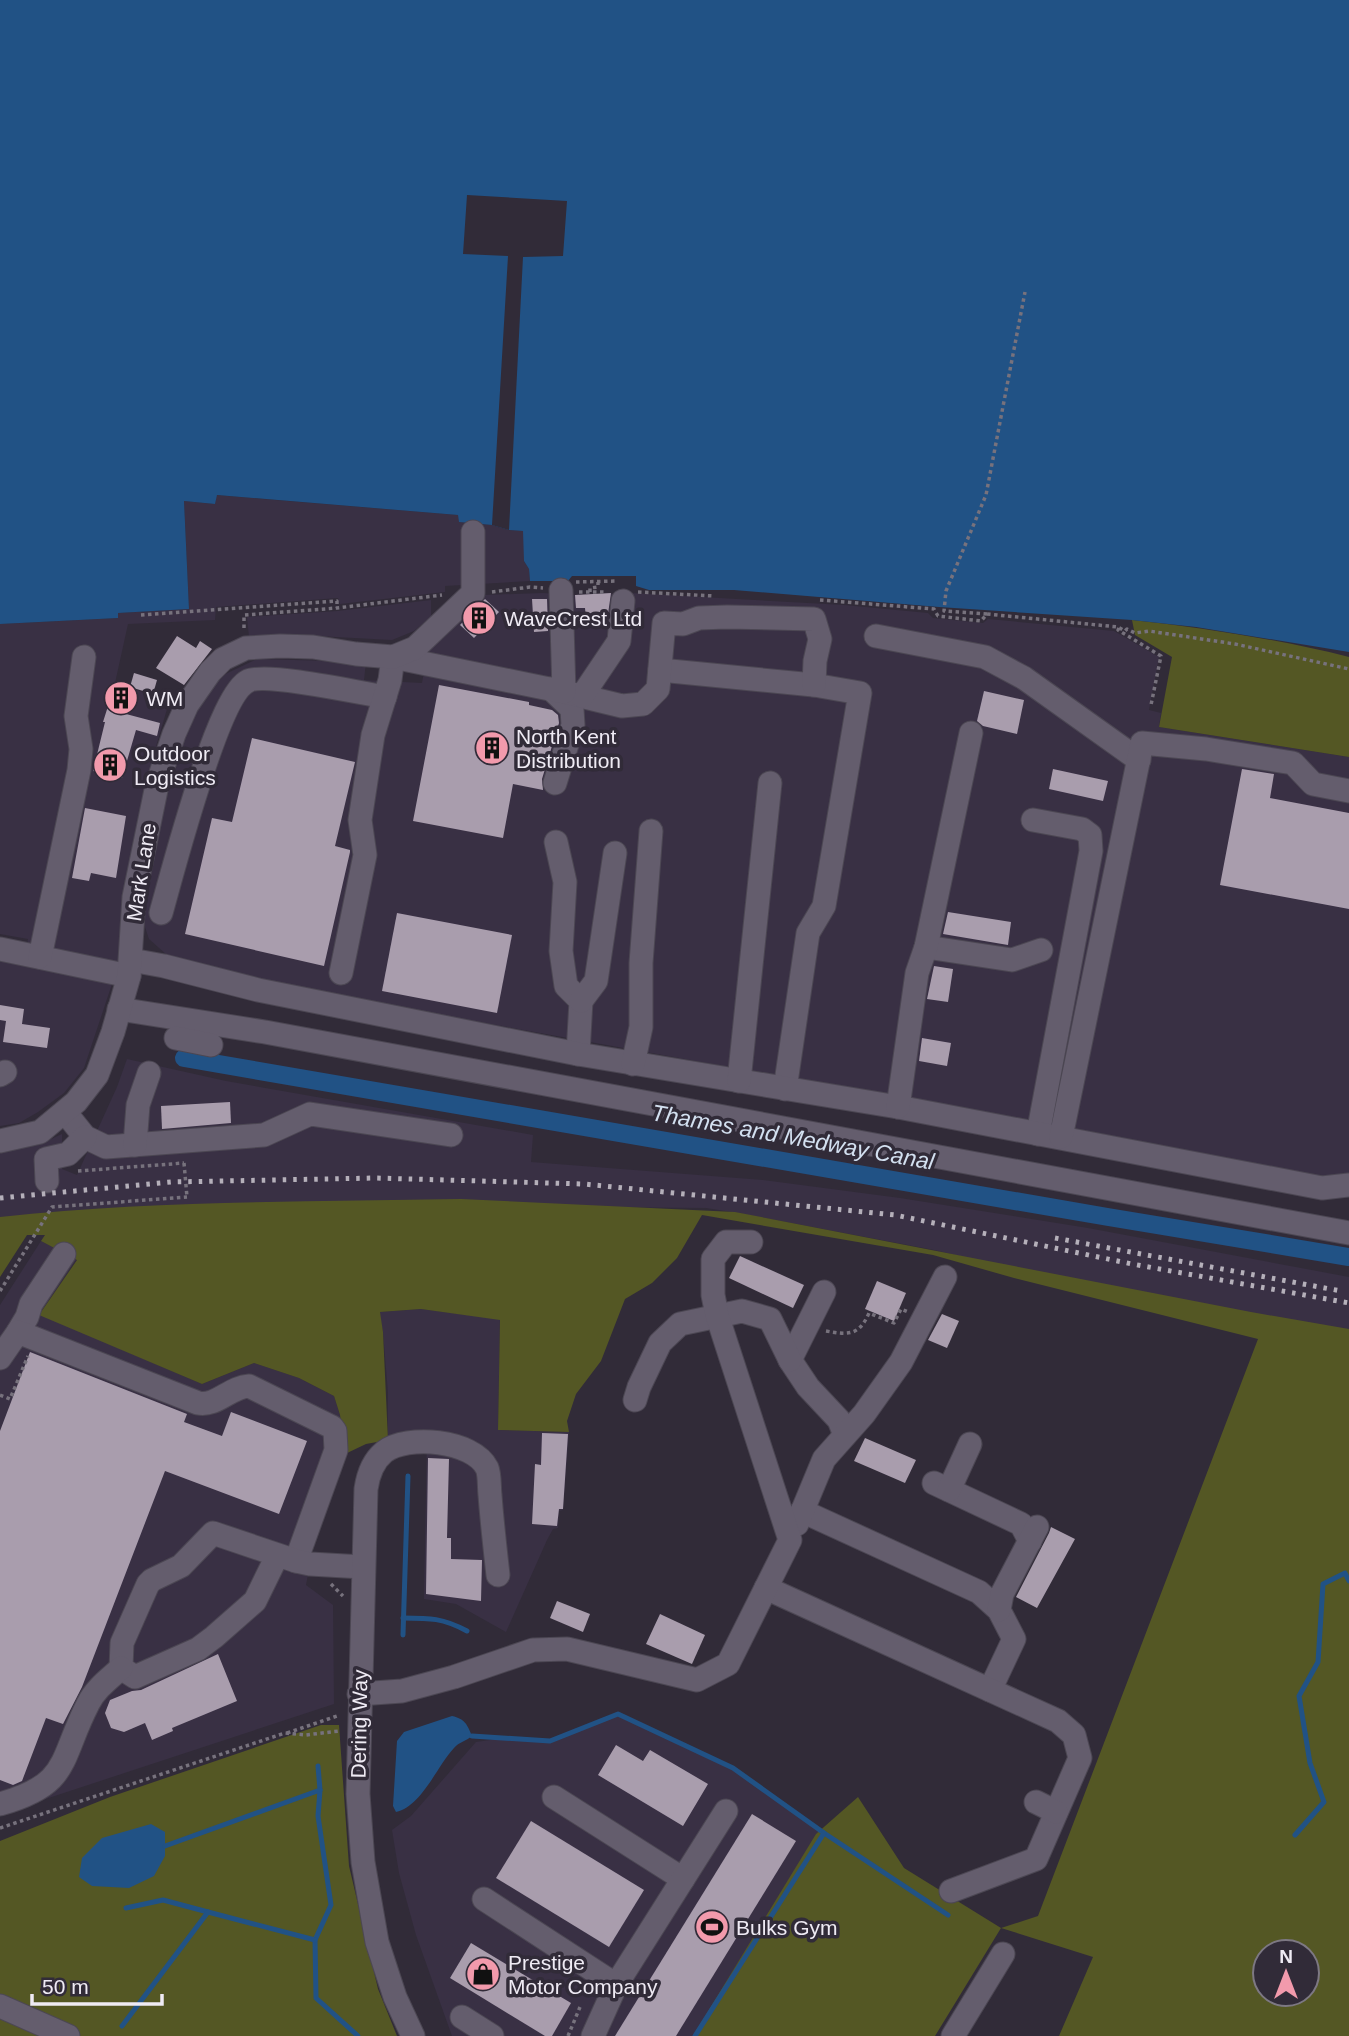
<svg xmlns="http://www.w3.org/2000/svg" width="1349" height="2036" viewBox="0 0 1349 2036" font-family="Arial,sans-serif">
<style>
.built{fill:#393044}
.green{fill:#545724;fill-rule:evenodd}
.water{fill:#215285}
.pier{fill:#312b38}
.lines{fill:none;stroke-linecap:round;stroke-linejoin:round}
.stream{stroke:#215285;stroke-width:5}
.canal{stroke:#215285;stroke-width:18}
.building{fill:#a99dad}
.minor-casing{stroke:#4c4753;stroke-width:25}
.path{stroke:#77727d;stroke-width:3.5;stroke-dasharray:3.5 3.5;stroke-linecap:butt}
.minor{stroke:#645d6d;stroke-width:23}
.rail{stroke:#b5b0ba;stroke-width:5;stroke-dasharray:3.5 7;stroke-linecap:butt}
.path-bridge{stroke:#77727d;stroke-width:3.5;stroke-dasharray:3.5 3.5;stroke-linecap:butt}
.labels{text-anchor:middle;dominant-baseline:central;stroke-width:7;stroke-linejoin:round;paint-order:stroke}
.poi-label{font-size:21px;fill:#efebf4;stroke:#312b38;text-anchor:start}
.street-label{font-size:21px;fill:#efebf4;stroke:#312b38}
.water-label{font-size:23px;font-style:italic;fill:#d3e0f0;stroke:#312b38}
</style>
<rect width="100%" height="100%" fill="#312b38"/>
<g class="built">
<path d="M216 495 458 515 460 522 492 525 509 530 524 531V561L529 569 530 581 445 586V592L340 604 338 598 216 607 215 620 128 624 115 683 177 703 172 710 167 709 152 760 120 960 84 1068 64 1093 38 1112 19 1123 0 1126V955L24 959 28 939 0 934V624L117 618 118 613 189 609 184 501 215 504Z"/>
<path d="M543 593 575 595 630 593 844 605 928 613 933 618 983 623 988 619 1114 631 1159 657 1149 710 1161 713 1159 727 1349 757V1196L1056 1126 368 1002 231 975 167 955 149 939 139 909 161 790 185 725 215 679 257 659 366 662 364 680 422 683 429 643 483 595Z"/>
<path d="M431 600V617L414 631 392 640 279 634 249 637 247 617 337 611Z"/>
<path d="M127 1059 226 1081 533 1135 531 1162 763 1180 900 1198 1088 1228 1349 1277V1334L1015 1269 934 1250 738 1213 706 1208 341 1205 0 1231V1150L38 1145 62 1134V1169L77 1175 117 1087Z"/>
<path d="M41 1241 77 1259 40 1314 202 1384 254 1363 299 1378 334 1396 340 1415 345 1454 309 1553 310 1564 306 1585 333 1605 334 1704 0 1814V1305Z"/>
<path d="M421 1309 500 1319 498 1430 569 1432 563 1510 559 1511 558 1528 553 1529 547 1540 506 1632 456 1604 424 1599 427 1435 388 1440V1393L383 1332 379 1312Z"/>
<path d="M618 1714 733 1768 824 1833 695 2036H452L416 1935 399 1873 392 1830 411 1816 476 1742 504 1738 550 1741Z"/>
</g>
<g class="green">
<path d="M1132 620C1205 628 1277 639 1349 657V757L1159 727 1172 657 1135 635Z"/>
<path d="M461 1199 735 1212 1251 1312 1349 1329V2036H1059L1093 1957 1001 1928 935 2036H693L816 1834 858 1797 904 1868 1001 1928 1038 1916 1258 1339 1014 1278 933 1255 702 1215 677 1258 652 1283 625 1299 601 1361 576 1394 567 1421 569 1432 498 1430 500 1320 421 1309 380 1312 383 1332 388 1440 366 1444 345 1454 340 1415 334 1396 299 1378 254 1363 202 1384 39 1315 77 1260 41 1241 45 1235H27L0 1277V1217C153 1200 308 1202 461 1199ZM1265 1952H1307V1994H1265Z"/>
<path d="M321 1725H339L349 1866 378 1989 397 2036H76L0 2000V1841L110 1797Z"/>
<path d="M0 2013 51 2036H0Z"/>
</g>
<g class="water">
<path d="M0 0H1349V652L1196 627 1132 620 939 607 734 590H649L636 586V576H572L568 581H530L529 569 524 561 523 531 509 530 492 525 459 522 458 515 217 495 215 504 184 501 189 609 118 613V618L0 624Z"/>
<path d="M452 1716C465 1719 467 1724 472 1736 466 1741 459 1742 454 1748 437 1766 422 1806 396 1812L393 1806 397 1741 404 1732Z"/>
<path d="M151 1824 165 1832V1856L154 1876 129 1888 92 1886 79 1877 82 1858 102 1838Z"/>
</g>
<path class="pier" d="M467 195 567 201 563 256 523 257 509 530 492 525 508 256 463 254Z"/>
<g class="lines">
<g class="stream">
<path d="M403 1618C430 1618 443 1618 467 1631"/>
<path d="M403 1635 408 1476"/>
<path d="M472 1736 550 1741 618 1714 733 1768 824 1833 948 1915"/>
<path d="M318 1766 320 1790 318 1816 331 1905 315 1940 316 1998 358 2036"/>
<path d="M1295 1835 1324 1802 1310 1763 1299 1696 1318 1662 1323 1584 1345 1573 1349 1581"/>
<path d="M165 1846 320 1790"/>
<path d="M126 1908 163 1900 208 1912"/>
<path d="M122 2026 208 1912 315 1940"/>
<path d="M695 2036 824 1833"/>
</g>
<path class="canal" d="M184 1058 1108 1217 1349 1257"/>
</g>
<g class="building">
<path d="M611 593 607 621H595V619H586L585 608H576L575 595Z"/>
<path d="M485 599 499 612 474 638 460 625Z"/>
<path d="M532 599H547L548 631 534 632Z"/>
<path d="M177 636 196 648 200 641 212 649 184 685 156 668Z"/>
<path d="M134 673 157 680 153 694 130 687Z"/>
<path d="M115 684 133 689 126 714 160 723 157 736 136 730 122 778 93 771 105 722H103Z"/>
<path d="M439 685 529 702V705L552 710 558 715 559 723 542 779 543 790 513 784 503 838 413 821Z"/>
<path d="M984 691 1024 700 1017 734 983 726 977 721Z"/>
<path d="M252 738 355 762 335 846 350 850V852L324 966 185 934 212 818 232 822Z"/>
<path d="M1053 769 1108 781 1103 801 1049 789Z"/>
<path d="M1242 769 1274 774 1270 798 1349 813V909L1220 885Z"/>
<path d="M85 808 126 816 116 878 91 873 89 881 72 878Z"/>
<path d="M948 912 1011 922 1008 945 943 934Z"/>
<path d="M397 913 512 935 497 1013 382 991Z"/>
<path d="M934 966 953 969 948 1002 927 999Z"/>
<path d="M0 1005 24 1009 22 1024 50 1028 47 1048 3 1042 6 1021 0 1020Z"/>
<path d="M922 1038 951 1043 947 1066 919 1061Z"/>
<path d="M230 1102 231 1123 162 1129 161 1106Z"/>
<path d="M740 1256 804 1285 793 1308 729 1278Z"/>
<path d="M877 1281 906 1293 894 1321 865 1309Z"/>
<path d="M942 1314 959 1321 947 1348 928 1340Z"/>
<path d="M30 1352 187 1414 184 1422 222 1436 231 1412 307 1441 279 1514 165 1471 82 1687 63 1724 46 1718 22 1781 13 1785 0 1780V1431Z"/>
<path d="M542 1433 568 1434 563 1509H559L557 1526 532 1524 535 1464 541 1465Z"/>
<path d="M865 1438 916 1460 905 1483 854 1461Z"/>
<path d="M428 1458 449 1459 447 1538H451V1559L482 1560 481 1601 426 1594Z"/>
<path d="M1051 1527 1075 1539 1037 1608 1016 1597 1049 1533Z"/>
<path d="M557 1601 590 1614 583 1632 550 1618Z"/>
<path d="M660 1614 705 1635 692 1664 646 1644Z"/>
<path d="M218 1654 237 1701 172 1728 173 1731 152 1740 145 1723 124 1732 111 1728 105 1713 110 1700 132 1691 141 1690Z"/>
<path d="M616 1745 643 1761 650 1750 708 1784 683 1826 598 1775Z"/>
<path d="M752 1814 796 1841 676 2036H615Z"/>
<path d="M531 1821 644 1890 609 1947 496 1878Z"/>
<path d="M471 1943 571 2003 552 2036H545L450 1978Z"/>
</g>
<g class="lines">
<g class="minor-casing">
<g id="minor">
<path d="M876 636 985 657 1024 678 1139 760"/>
<path d="M660 670 814 685 860 693 824 906 808 933 785 1089"/>
<path d="M551 689 572 709 573 725 555 783"/>
<path d="M564 692 622 706 643 704 658 689 664 623 683 624 699 618 727 617 814 619 820 639 815 661 814 685"/>
<path d="M582 696 619 641 623 601"/>
<path d="M1033 820 1082 829 1090 835 1091 851 1038 1134"/>
<path d="M556 842 565 882 561 951 566 986 581 1001 578 1054"/>
<path d="M161 913C172 874 218 695 248 681 265 672 361 693 385 697"/>
<path d="M926 947 1012 960 1041 950"/>
<path d="M0 949 129 976"/>
<path d="M40 957 79 770 81 749 76 716 84 657"/>
<path d="M131 960 164 966 258 990 578 1054 898 1107 1322 1188 1349 1185"/>
<path d="M341 973 365 855 360 820 373 735 390 680 393 657 564 692 561 590"/>
<path d="M581 1001 596 981 615 853"/>
<path d="M119 1009 265 1032 1349 1233"/>
<path d="M176 1038 211 1045"/>
<path d="M633 1064 641 1027V963L651 831"/>
<path d="M0 1075 5 1072"/>
<path d="M739 1081 770 783"/>
<path d="M898 1107 917 973 926 947 971 733"/>
<path d="M65 1112 85 1137 106 1147 264 1135 310 1114 451 1135"/>
<path d="M1061 1137 1142 743 1206 749 1293 763 1313 784 1349 791"/>
<path d="M0 1141 40 1132 76 1102 97 1075 113 1032 129 976 134 897 157 785 174 734 187 705 210 672 223 659 246 648 280 646 313 647 356 654 393 657 415 648 473 593V532"/>
<path d="M135 1145 138 1105 149 1073"/>
<path d="M47 1181 46 1159 68 1154 85 1137"/>
<path d="M824 1292 790 1360 808 1387 839 1420 845 1435"/>
<path d="M18 1332 27 1317 31 1304 64 1254"/>
<path d="M0 1358 18 1332 198 1403C216 1407 230 1387 249 1386L332 1427 335 1431 336 1450 296 1561"/>
<path d="M635 1400 639 1387 660 1343 680 1324 742 1311 770 1319 790 1360"/>
<path d="M934 1483 1021 1524 1030 1541"/>
<path d="M949 1490 970 1444"/>
<path d="M802 1511 979 1592 999 1610 1014 1639 990 1690"/>
<path d="M797 1524 824 1459 864 1414 901 1362 945 1277"/>
<path d="M277 1556 255 1601 214 1637 198 1649 135 1677 121 1668 122 1643 148 1584 152 1580 181 1566 213 1533 296 1561 310 1564 363 1567"/>
<path d="M766 1588 1058 1721 1074 1735 1080 1758 1036 1859 951 1891"/>
<path d="M999 1610 1002 1594 1037 1527"/>
<path d="M359 1694 402 1691 454 1677 533 1650 567 1649 697 1680 728 1664 790 1540 717 1315 713 1295V1259L726 1242H751"/>
<path d="M554 1797 683 1879"/>
<path d="M1036 1802 1056 1812"/>
<path d="M0 1804C71 1784 59 1760 88 1704 95 1689 109 1679 121 1668"/>
<path d="M484 1899 616 1985"/>
<path d="M0 2006 68 2036"/>
<path d="M462 2017 492 2036"/>
<path d="M413 2036 395 1997 377 1942 363 1862 358 1794 366 1489C368 1475 372 1462 384 1452 407 1434 473 1440 487 1468 490 1475 489 1487 490 1495 492 1522 495 1548 498 1575"/>
<path d="M593 2036 616 1985 726 1811"/>
<path d="M953 2036 1003 1954"/>
</g>
</g>
<g class="path">
<path d="M576 582 618 581"/>
<path d="M492 592 530 587 543 588"/>
<path d="M579 592H606"/>
<path d="M590 592V588L598 587V582"/>
<path d="M638 592 714 596"/>
<path d="M820 600 934 609 938 616 981 621 987 614 1118 627 1125 631 1127 629 1135 633 1149 631 1235 644 1349 669"/>
<path d="M987 614 944 611 946 591 986 495 1025 292"/>
<path d="M141 615 337 601V608"/>
<path d="M244 628V615L337 608 442 595"/>
<path d="M1119 628 1118 630 1161 656 1151 705"/>
<path d="M78 1171 184 1163"/>
<path d="M0 1291 52 1207 187 1197"/>
<path d="M826 1331C848 1335 859 1336 869 1313L894 1323 901 1309 908 1312"/>
<path d="M0 1395 10 1399 28 1356"/>
<path d="M331 1584 343 1596"/>
<path d="M287 1733 340 1715"/>
<path d="M0 1828 285 1733 306 1735 339 1731"/>
<path d="M568 2036 580 2007"/>
</g>
<use href="#minor" class="minor"/>
<g class="rail">
<path d="M0 1198 171 1182 376 1178 584 1184 895 1215 1132 1264 1349 1303"/>
<path d="M1055 1238 1341 1291"/>
</g>
<path class="path-bridge" d="M184 1163 187 1197"/>
</g>
<defs>
<g id="building-disc" transform="scale(1.75)"><circle r="9.5" fill="#f29aac" stroke="#312b38"/><path d="M-4-6H4V6H1V3H-1V6H-4ZM-2.5-4.3h1.7v1.8h-1.7ZM.8-4.3h1.7v1.8H.8ZM-2.5-1h1.7V.8h-1.7ZM.8-1h1.7V.8H.8Z" fill="#111"/></g>
<g id="stadium-disc" transform="scale(1.75)"><circle r="9.5" fill="#f29aac" stroke="#312b38"/><path d="M0-5a6.5 5 0 1 0 0 10a6.5 5 0 1 0 0-10ZM-3.5-1.8h7v3.6h-7Z" fill="#111"/></g>
<g id="shop-disc" transform="scale(1.75)"><circle r="9.5" fill="#f29aac" stroke="#312b38"/><path d="M-5-2.5h2.3a2.7 3.5 0 0 1 5.4 0H5L5.5 6h-11ZM-1.5-2.5h3a1.5 2.3 0 0 0-3 0Z" fill="#111"/></g>
</defs>
<g fill-rule="evenodd">
<use href="#building-disc" x="479" y="618"/>
<use href="#building-disc" x="121" y="698"/>
<use href="#building-disc" x="492" y="748"/>
<use href="#building-disc" x="110" y="765"/>
<use href="#stadium-disc" x="712" y="1927"/>
<use href="#shop-disc" x="483" y="1974"/>
</g>
<g class="labels">
<g class="poi-label">
<text x="504" y="618">WaveCrest Ltd</text>
<text x="146" y="698">WM</text>
<text x="516" y="736">North Kent<tspan x="516" dy="24">Distribution</tspan></text>
<text x="134" y="753">Outdoor<tspan x="134" dy="24">Logistics</tspan></text>
<text x="736" y="1927">Bulks Gym</text>
<text x="508" y="1962">Prestige<tspan x="508" dy="24">Motor Company</tspan></text>
</g>
<g class="street-label">
<text transform="translate(141 872) rotate(-81)">Mark Lane</text>
<text transform="translate(359 1724) rotate(-89)">Dering Way</text>
</g>
<g class="water-label">
<text transform="translate(793 1137) rotate(10)">Thames and Medway Canal</text>
</g>
</g>
<g transform="translate(1286 1973)"><circle r="33" fill="#312b38" stroke="#7d7883" stroke-width="2"/>
<path d="M0-5L12 26L0 18L-12 26Z" fill="#f29aac"/>
<text y="-10" font-size="19" font-weight="bold" text-anchor="middle" fill="#efebf4">N</text>
</g>
<path d="M32 1994v10h130v-10" fill="none" stroke="#efebf4" stroke-width="3.5"/>
<text x="42" y="1994" font-size="21" fill="#efebf4" stroke="#312b38" stroke-width="5" paint-order="stroke">50 m</text>
</svg>
